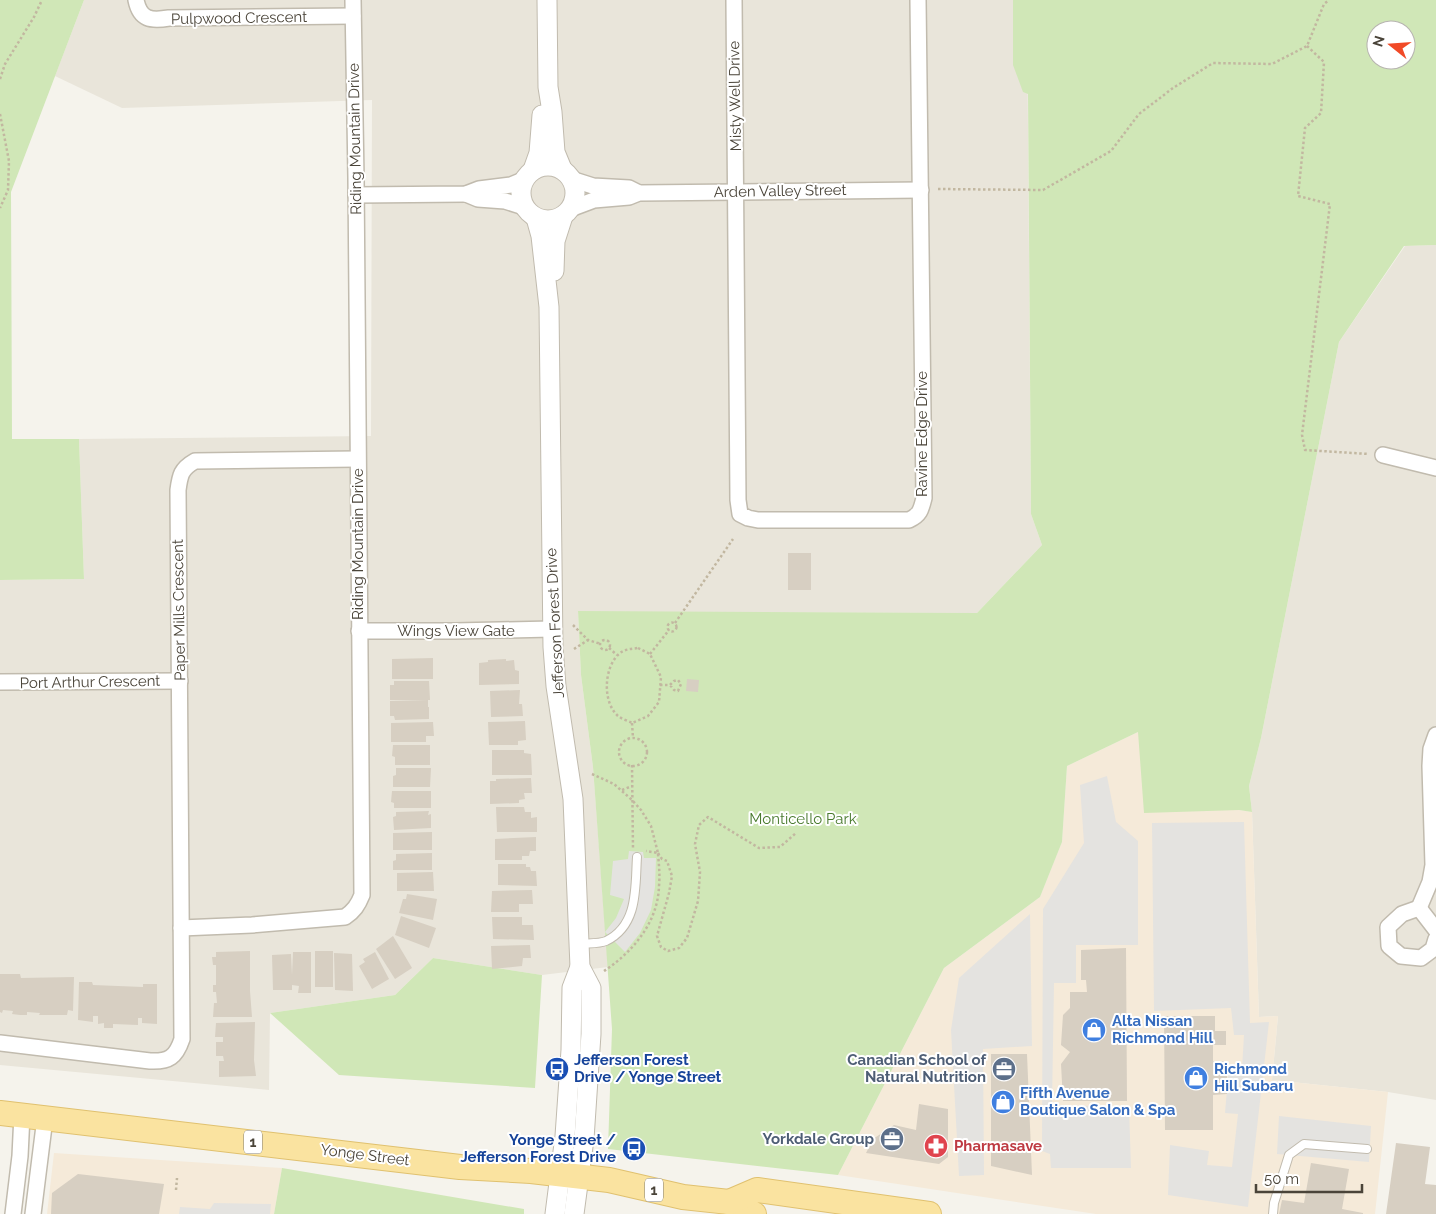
<svg xmlns="http://www.w3.org/2000/svg" width="1436" height="1214" viewBox="0 0 1436 1214" font-family="Raleway,sans-serif">
<style>
.residential{fill:#e9e5da}
.commercial{fill:#f5ead9}
.green{fill:#d0e7b7;fill-rule:evenodd}
.parking{fill:#e4e3e0}
.building{fill:#d7cfc2}
.lines{fill:none;stroke-linecap:round;stroke-linejoin:round}
.service-casing{stroke:#c1bbae;stroke-width:10}
.minor-casing{stroke:#c1bbae;stroke-width:18}
.tertiary-casing{stroke:#c1bbae;stroke-width:21}
.primary-casing{stroke:#e0c16f;stroke-width:26}
.path{stroke:#c2b7a0;stroke-width:2.5;stroke-dasharray:2.5 2.5;stroke-linecap:butt}
.service{stroke:#fff;stroke-width:8}
.minor{stroke:#fff;stroke-width:15}
.tertiary{stroke:#fff;stroke-width:19}
.primary{stroke:#fae3a0;stroke-width:24}
.labels{text-anchor:middle;dominant-baseline:central;stroke-width:4;stroke-linejoin:round;paint-order:stroke}
.shield{fill:#fff;stroke:#807c74;stroke-width:1}
.shield-label{font-size:14px;font-weight:bold;fill:#4a4439}
.street-label{font-size:15px;fill:#4a4439;stroke:#fff}
.park-label{font-size:15px;fill:#497a2e;stroke:#fff}
.shop-label{font-size:15px;font-weight:bold;fill:#366cbe;stroke:#fff;text-anchor:start}
.transit-label{font-size:15px;font-weight:bold;fill:#164399;stroke:#fff;text-anchor:start}
.service-label{font-size:15px;font-weight:bold;fill:#4e5e75;stroke:#fff;text-anchor:end}
.health-label{font-size:15px;font-weight:bold;fill:#be3a42;stroke:#fff;text-anchor:start}
</style>
<rect width="100%" height="100%" fill="#f5f3ec"/>
<g class="residential">
<path d="M84 0H1027L1031 514 1042 545 977 613 578 612 581 675 593 767 608 967 542 975 433 958 395 995 270 1013 269 1090 0 1065V580L84 579 79 439 371 436 372 100 122 108 55 76Z"/>
<path d="M1436 245V1100L1388 1092 1272 1080 1278 1016 1259 1017 1252 812 1249 786 1261 738 1339 342 1405 246Z"/>
</g>
<g class="commercial">
<path d="M1138 732 1239 810 1252 812 1259 1017 1278 1016 1272 1080 1388 1092 1375 1214H1096L838 1175 944 968 1040 897 1062 842 1067 766Z"/>
<path d="M54 1153 282 1168 274 1214H47Z"/>
</g>
<g class="green">
<path d="M0 0H84L11 192 12 439H79L84 579 0 580Z"/>
<path d="M1013 0H1436V245L1404 246 1339 342 1261 738 1249 786 1252 812 1239 810 1144 813 1138 732 1067 766 1062 842 1040 897 944 968 838 1175 608 1149 612 1029 593 767 581 675 578 611 977 613 1042 545 1031 514 1028 94 1023 92 1013 65ZM1376 30H1406V60H1376Z"/>
<path d="M433 958 542 975 535 1088 339 1075 270 1013 395 995Z"/>
<path d="M282 1168 524 1209V1214H274Z"/>
</g>
<g class="parking">
<path d="M1107 776 1116 822 1138 841V945H1076V983H1054L1052 1105 1129 1107 1131 1168H1051L1050 1154 1042 1151 1043 909 1084 843 1080 785Z"/>
<path d="M1244 822 1250 1023 1269 1022 1248 1207 1168 1195 1170 1145 1209 1151 1207 1165 1232 1167 1238 1114 1225 1113 1229 1066 1242 1069 1244 1035H1234L1231 1008 1154 1011 1152 823Z"/>
<path d="M629 851 643 852 644 858H656L655 887 651 910 640 933 625 952 605 932 616 918 624 899 610 895 613 861 628 859Z"/>
<path d="M1030 914 1032 1046 983 1049 984 1175 959 1176 951 1030 959 978Z"/>
<path d="M1279 1116 1371 1126 1369 1162 1277 1154Z"/>
<path d="M214 1203 271 1204 270 1214H179L180 1207 210 1209Z"/>
</g>
<g class="building">
<rect x="788" y="553" width="23" height="37"/>
<path d="M433 658V679H392V659Z"/>
<path d="M506 659V661L514 660 515 670 519 671V684L479 685V663L488 662V660Z"/>
<path d="M687 679 699 680 698 692 686 691Z"/>
<path d="M394 681H429L430 700H390V685H394Z"/>
<path d="M520 690 519 704H522L523 716 491 717 490 691Z"/>
<path d="M428 700V707H429V719L395 720 394 716H390V701Z"/>
<path d="M525 721 526 740 518 741V745H489L488 722Z"/>
<path d="M433 722 434 736H426V742H391V723Z"/>
<path d="M393 745H430V765H395V757L392 756Z"/>
<path d="M492 750H524V753L531 754 532 775H492Z"/>
<path d="M396 768H431L430 787H393V776L396 775Z"/>
<path d="M531 778 532 793H524L525 799 519 800V803L490 804V781H496V779Z"/>
<path d="M392 791H431V808H394V803L391 802Z"/>
<path d="M496 807H524L525 812H531V818L537 817V832H497Z"/>
<path d="M429 811 428 815 431 814V828L394 830 393 817 396 816V812Z"/>
<path d="M432 832V850H393V833Z"/>
<path d="M536 837V851H530L529 856H522V860H495V839Z"/>
<path d="M432 853V870H393V861L396 860V854Z"/>
<path d="M498 864H526V867H530L531 871H536L537 886 498 885Z"/>
<path d="M433 872 434 891H397V873Z"/>
<path d="M532 890 533 904H519V912H491L492 891Z"/>
<path d="M407 894 437 899 433 920 399 913 403 899H406Z"/>
<path d="M401 916 436 928 429 948 395 935Z"/>
<path d="M492 917H522V925H533L534 940 493 939Z"/>
<path d="M393 936 412 968 395 979 376 949Z"/>
<path d="M530 945 531 958H523L522 966 492 969 491 946Z"/>
<path d="M1126 948 1127 1101H1063L1061 1064 1070 1052 1061 1045 1063 1015 1070 1008V992H1087L1086 980H1081V950Z"/>
<path d="M250 951V991L252 1017H213L214 1003H217L216 992H213V985H216V965H213L212 957H216V952Z"/>
<rect x="315" y="951" width="18" height="36"/>
<path d="M293 952H311V993H298L299 986 292 985V990H273L272 955 291 954 292 975Z"/>
<path d="M375 952 389 979 372 989 359 966 365 962 363 959Z"/>
<path d="M334 953 352 954 353 991 335 990Z"/>
<path d="M0 974H20L21 978 74 977 73 1011 68 1010 67 1015H39L40 1013 27 1012V1015H20L12 1014 13 1011 3 1010 2 1013 0 1012Z"/>
<path d="M79 982H92L93 985 143 987V984H157V1024L142 1023V1018H138V1025L113 1024V1028H104V1023L98 1024V1016H93V1022L78 1020Z"/>
<path d="M1164 1016H1215V1031H1226V1045H1213V1061H1227V1094L1213 1095V1130H1165Z"/>
<path d="M255 1022 254 1060 256 1076 219 1077V1061H224L223 1056H216V1042H223V1037H215L216 1023Z"/>
<path d="M991 1054H1027L1032 1175 991 1166Z"/>
<path d="M919 1104 948 1109V1157L939 1164 866 1153 873 1139 894 1125 916 1130Z"/>
<path d="M1396 1143 1430 1147 1425 1184 1436 1185V1214H1386Z"/>
<path d="M1311 1163 1349 1169 1342 1209 1363 1213V1214H1279L1282 1200 1304 1203Z"/>
<path d="M78 1174 164 1184 159 1214H51L52 1193Z"/>
</g>
<g class="lines">
<g class="service-casing">
<g id="service">
<path d="M579 944C587 943 599 944 606 941 639 925 635 886 637 857"/>
<path d="M1273 1214 1274 1203 1289 1155 1304 1144 1367 1149"/>
</g>
</g>
<g class="minor-casing">
<g id="minor">
<path d="M136 0C140 20 151 21 169 18L353 16"/>
<path d="M734 0 738 500 740 514 748 518 758 520H909C920 515 921 510 924 498L918 0"/>
<path d="M571 179 593 186 629 188 637 192"/>
<path d="M466 194 478 199 505 201 524 207"/>
<path d="M356 195 466 194 479 189 511 185 523 180"/>
<path d="M570 209 594 200 629 197 639 193 921 190"/>
<path d="M1383 455 1436 468"/>
<path d="M359 631H455L552 629"/>
<path d="M0 682 180 681"/>
<path d="M1419 908 1430 882 1433 865 1430 766 1431 749 1436 735"/>
<path d="M1419 908 1402 914 1388 927 1389 946 1401 956 1421 958 1433 949 1436 939"/>
<path d="M1419 908 1436 930"/>
<path d="M181 928 252 925 345 917C354 911 358 905 362 895L356 178 353 0"/>
<path d="M0 1043 150 1061C169 1062 176 1057 182 1039L178 490C180 475 181 469 195 461L357 459"/>
<path d="M13 1214 20 1156 22 1115"/>
<path d="M33 1214 45 1118"/>
</g>
</g>
<g class="tertiary-casing">
<g id="tertiary">
<path d="M547 0 548 87 552 112 555 152 562 169"/>
<circle cx="548" cy="193" r="27"/>
<path d="M533 170 539 153 542 115"/>
<path d="M536 218 541 236 549 307 553 647 556 686 573 799 580 967 591 988V1034L584 1139 574 1214"/>
<path d="M554 271 555 241 563 216"/>
<path d="M555 1214 565 1136 571 1050 572 988 580 967"/>
</g>
</g>
<g class="primary-casing">
<g id="primary">
<path d="M0 1113 460 1167 531 1171 609 1180 683 1197 729 1202 750 1213 754 1214"/>
<path d="M729 1202 757 1190 929 1214"/>
</g>
</g>
<g class="path">
<path d="M1307 46 1324 62 1321 113 1305 128 1298 196 1330 204 1302 435 1305 450 1369 454"/>
<path d="M0 79 5 64 34 17 42 0"/>
<path d="M0 114 9 161 8 190 0 208"/>
<path d="M938 189 1043 190 1111 151 1139 114 1173 88 1213 63 1272 64 1307 46 1324 4 1329 0"/>
<circle cx="672" cy="627" r="4.5"/>
<path d="M675 623 733 539"/>
<path d="M573 625 588 640 601 644"/>
<circle cx="605" cy="645" r="5"/>
<path d="M609 648 617 655"/>
<path d="M638 648 650 654 661 677 659 702 648 716 632 723C628 721 622 719 618 716 602 702 604 667 619 654 624 649 631 649 638 648Z"/>
<path d="M574 649 588 640"/>
<path d="M650 654 669 630"/>
<path d="M660 685H670L674 681 678 680 681 684 678 691 674 690 670 685"/>
<path d="M632 723 633 738"/>
<circle cx="633" cy="752" r="14"/>
<path d="M632 765 633 849"/>
<path d="M592 774 614 784 632 800 641 810 651 826 658 853 646 851"/>
<path d="M622 790 632 786"/>
<path d="M658 853 662 859 667 861 672 876 669 893 657 936 661 947 668 951 679 948 687 938 698 901 700 872 695 844 699 825 708 817 759 848 780 847 796 833"/>
<path d="M604 971C633 952 658 922 659 886 660 875 659 865 658 854"/>
<path d="M176 1190 177 1178"/>
</g>
<use href="#service" class="service"/>
<use href="#minor" class="minor"/>
<use href="#tertiary" class="tertiary"/>
<use href="#primary" class="primary"/>
</g>
<defs>
<g id="shop-disc" transform="scale(1.25)"><circle r="9.5" fill="#3f7fe0" stroke="#fff"/><path d="M-5-2.5h2.3a2.7 3.5 0 0 1 5.4 0H5L5.5 6h-11ZM-1.5-2.5h3a1.5 2.3 0 0 0-3 0Z" fill="#fff"/></g>
<g id="bus-disc" transform="scale(1.25)"><circle r="9.5" fill="#1a4fb4" stroke="#fff"/><path d="M-5-6H5V4H4V6H2V4H-2V6H-4V4H-5ZM-3.5-4V0h7V-4ZM-3.5 1.2v1.5H-2V1.2ZM2 1.2v1.5H3.5V1.2Z" fill="#fff"/></g>
<g id="office-disc" transform="scale(1.25)"><circle r="9.5" fill="#5c6f8a" stroke="#fff"/><path d="M-6-3h4V-5.5h4V-3h4V5H-6ZM-1-4.5V-3h2v-1.5ZM-6 0V1H6V0Z" fill="#fff"/></g>
<g id="pharmacy-disc" transform="scale(1.25)"><circle r="9.5" fill="#e0444e" stroke="#fff"/><path d="M-2-6h4v4h4v4h-4v4h-4v-4h-4v-4h4Z" fill="#fff"/></g>
</defs>
<g fill-rule="evenodd">
<use href="#shop-disc" x="1094" y="1030"/>
<use href="#bus-disc" x="557" y="1069"/>
<use href="#office-disc" x="1004" y="1069"/>
<use href="#shop-disc" x="1196" y="1078"/>
<use href="#shop-disc" x="1003" y="1102"/>
<use href="#office-disc" x="892" y="1139"/>
<use href="#pharmacy-disc" x="936" y="1146"/>
<use href="#bus-disc" x="634" y="1149"/>
</g>
<g class="labels">
<g class="shield">
<rect x="244" y="1130.5" width="18" height="23" rx="4"/>
<rect x="645" y="1178.5" width="18" height="23" rx="4"/>
</g>
<g class="shield-label">
<text x="253" y="1142">1</text>
<text x="654" y="1190">1</text>
</g>
<g class="street-label">
<text transform="translate(239 18) rotate(-1)">Pulpwood Crescent</text>
<text transform="translate(735 96) rotate(-91)">Misty Well Drive</text>
<text transform="translate(355 139) rotate(-91)">Riding Mountain Drive</text>
<text transform="translate(780 191) rotate(-1)">Arden Valley Street</text>
<text transform="translate(922 434) rotate(-90)">Ravine Edge Drive</text>
<text transform="translate(358 544) rotate(-90)">Riding Mountain Drive</text>
<text transform="translate(179 610) rotate(-91)">Paper Mills Crescent</text>
<text transform="translate(555 623) rotate(-93)">Jefferson Forest Drive</text>
<text x="456" y="631">Wings View Gate</text>
<text transform="translate(90 682) rotate(-1)">Port Arthur Crescent</text>
<text transform="translate(365 1155) rotate(7)">Yonge Street</text>
</g>
<g class="park-label">
<text x="803" y="819">Monticello Park</text>
</g>
<g class="shop-label">
<text x="1112" y="1021">Alta Nissan<tspan x="1112" dy="17">Richmond Hill</tspan></text>
<text x="1214" y="1069">Richmond<tspan x="1214" dy="17">Hill Subaru</tspan></text>
<text x="1020" y="1093">Fifth Avenue<tspan x="1020" dy="17">Boutique Salon &amp; Spa</tspan></text>
</g>
<g class="transit-label">
<text x="574" y="1060">Jefferson Forest<tspan x="574" dy="17">Drive / Yonge Street</tspan></text>
<text x="616" y="1140" text-anchor="end">Yonge Street /<tspan x="616" dy="17">Jefferson Forest Drive</tspan></text>
</g>
<g class="service-label">
<text x="986" y="1060">Canadian School of<tspan x="986" dy="17">Natural Nutrition</tspan></text>
<text x="874" y="1139">Yorkdale Group</text>
</g>
<g class="health-label">
<text x="954" y="1146">Pharmasave</text>
</g>
</g>
<g transform="translate(1391 45) rotate(287)"><circle r="24" fill="#ffffff" stroke="#b7b4b0"/>
<path d="M0-4L9 19L0 12L-9 19Z" fill="#f14a27"/>
<text y="-8" font-size="14" font-weight="bold" text-anchor="middle" fill="#4a4439">N</text>
</g>
<path d="M1256 1184v8h106v-8" fill="none" stroke="#4a4439" stroke-width="2.5"/>
<text x="1264" y="1184" font-size="15" fill="#4a4439" stroke="#ffffff" stroke-width="4" paint-order="stroke">50 m</text>
</svg>
